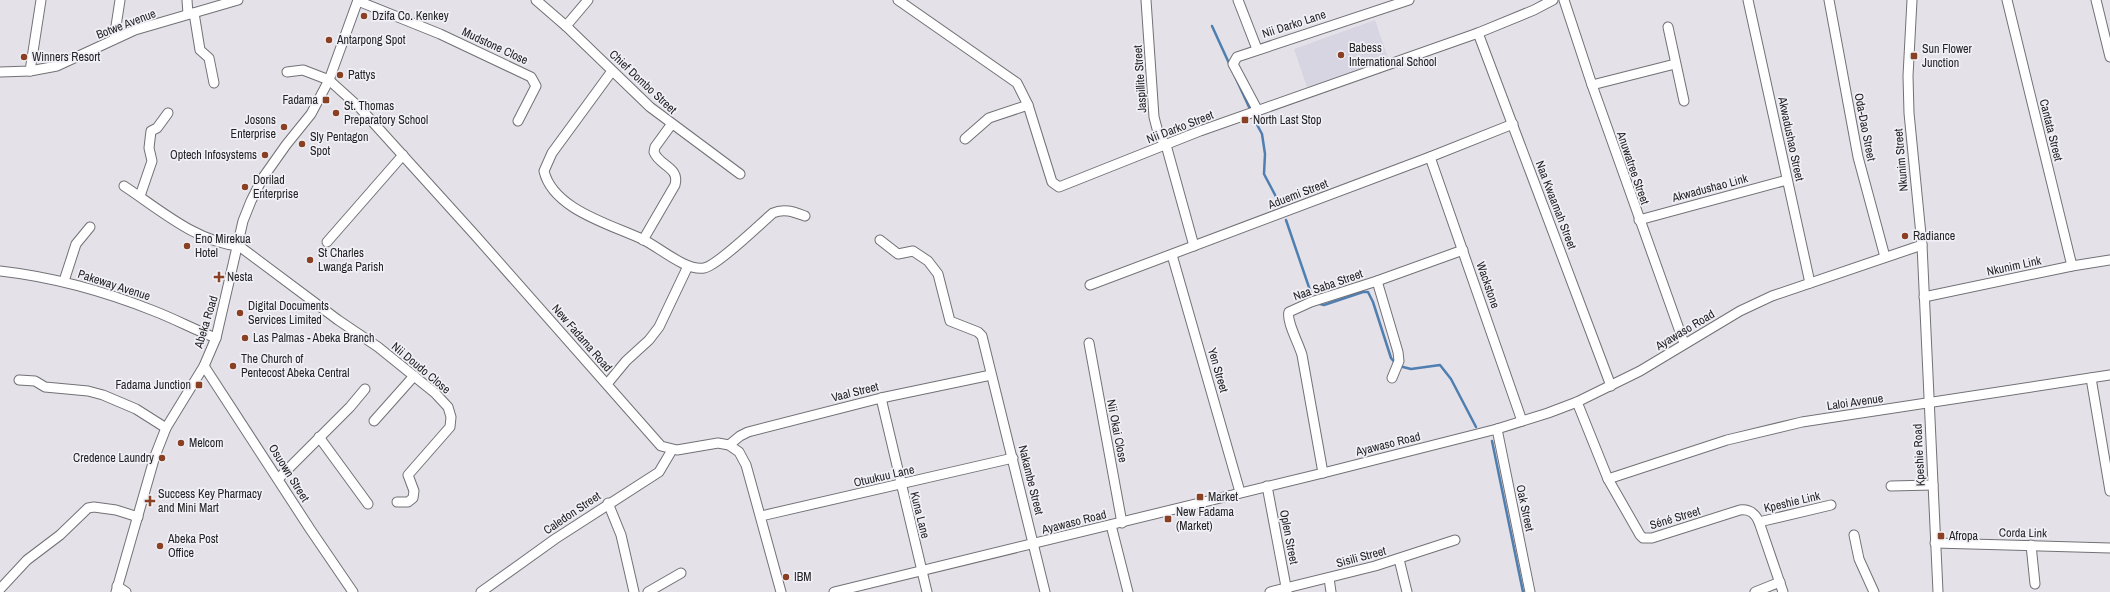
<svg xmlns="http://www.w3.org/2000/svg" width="2110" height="592" viewBox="0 0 2110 592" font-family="'Archivo Narrow',sans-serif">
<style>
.built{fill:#d7d5e2}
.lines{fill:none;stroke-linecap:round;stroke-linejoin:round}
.stream{stroke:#4f7eb1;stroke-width:2.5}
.minor-casing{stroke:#727176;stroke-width:11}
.minor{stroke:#fff;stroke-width:9}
.poi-dot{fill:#894023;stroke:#f1f0f6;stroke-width:1.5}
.labels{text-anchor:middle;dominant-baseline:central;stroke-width:3.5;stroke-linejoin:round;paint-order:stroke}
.poi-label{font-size:12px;fill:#242426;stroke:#f1f0f6;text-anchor:start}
.street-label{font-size:12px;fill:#242426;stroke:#f1f0f6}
</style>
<rect width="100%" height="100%" fill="#e4e2e8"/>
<path class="built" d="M1375 20 1389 61 1308 90 1294 49Z"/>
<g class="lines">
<g class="stream">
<path d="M1212 26 1249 107"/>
<path d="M1254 119 1262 134 1265 154 1264 174 1282 208"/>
<path d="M1286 220 1313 299"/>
<path d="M1316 303 1324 305 1363 292H1368L1373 302 1391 358 1395 363"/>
<path d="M1399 366 1411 369 1440 365 1451 379 1476 427"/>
<path d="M1492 441 1523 592"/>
</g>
<g class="minor-casing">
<g id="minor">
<path d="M187 0 188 14"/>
<path d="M536 0 566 26 650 107 740 174"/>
<path d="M898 0 1017 83 1028 105 1052 182 1059 187 1200 131 1478 33 1534 10 1553 0"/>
<path d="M1146 0 1154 117 1159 136 1166 145 1194 246"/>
<path d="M1238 0 1257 49"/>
<path d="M1564 0 1592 85 1684 343"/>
<path d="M1748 0 1810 283"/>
<path d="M1829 0 1858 157 1885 257"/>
<path d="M1912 0 1908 76 1909 113 1922 245 1938 592"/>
<path d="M2007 0 2072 266"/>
<path d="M2096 0 2110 57"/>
<path d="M358 1 440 34 531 77 536 86 518 121"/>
<path d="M194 13 200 50 209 58 214 83"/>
<path d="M566 26 588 0"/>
<path d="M1668 27 1684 101"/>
<path d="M1478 33 1611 386"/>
<path d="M114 39 120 0"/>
<path d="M30 71 41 0"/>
<path d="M612 71 552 153 544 171C553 210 613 225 644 240 660 248 686 271 704 268 717 266 760 224 773 213 784 208 794 212 805 216"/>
<path d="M0 72 30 71 57 66 135 30 238 0"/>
<path d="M287 72 303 70 329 80 360 108 474 234 661 446 677 450 718 443 729 445 739 452 746 465 751 483 781 592"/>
<path d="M1592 85 1675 64"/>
<path d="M1258 111 1233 64 1237 57 1409 0"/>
<path d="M965 139 989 118 1028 105"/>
<path d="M1430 157 1522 421"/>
<path d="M124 186C159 209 196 242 239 246L338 320 378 347 435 393 448 407 451 417 450 427 408 475 414 491 413 498 408 502H397"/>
<path d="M140 196 152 161 149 148 151 131 157 128 168 113"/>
<path d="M1639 220 1787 180"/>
<path d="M643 240 675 185C680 167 659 166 654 152L655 147 671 125"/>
<path d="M880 240 898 254 913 251 928 261 938 274 950 321 978 332 982 336 1045 592"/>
<path d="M327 242 403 155"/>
<path d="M1172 255 1240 492"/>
<path d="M0 271C53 277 104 291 154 311 175 319 195 330 216 338"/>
<path d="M64 281 76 244 90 227"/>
<path d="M1377 281 1398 352 1399 361 1392 378"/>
<path d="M1090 285 1430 157 1513 124"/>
<path d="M1924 297 2072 266 2110 260"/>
<path d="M1089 343 1122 523"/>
<path d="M204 366 310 529 353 592"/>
<path d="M2091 378 2110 491"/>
<path d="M19 380 35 381 45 387 88 391 103 395 136 409 166 428"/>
<path d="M607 384 626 361 649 340 659 327 688 266"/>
<path d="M881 398 927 592"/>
<path d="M1577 402 1608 479 1640 535 1643 538H1652L1740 510C1750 509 1755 513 1759 522L1783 592"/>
<path d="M374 421 414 376"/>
<path d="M1497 429 1530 592"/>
<path d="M319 437 368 504"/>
<path d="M729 445 740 436 748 432 881 398 991 375"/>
<path d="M1323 473 1302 355C1299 344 1286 321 1289 312L1311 302 1377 281 1463 250"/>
<path d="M279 478 350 407 365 389"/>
<path d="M1608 479 1727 440 1802 422 2110 375"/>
<path d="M1267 486 1287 592"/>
<path d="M1891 486 1933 485"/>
<path d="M608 503 621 535 634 592"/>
<path d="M761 516 1013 458"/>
<path d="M1759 522 1831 505"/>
<path d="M1111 525 1128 592"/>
<path d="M1854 535 1859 559 1874 592"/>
<path d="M1935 543 2110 548"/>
<path d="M2031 545 2035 584"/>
<path d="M1399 559 1407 592"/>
<path d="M1329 578 1331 592"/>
<path d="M117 586 126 592"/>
<path d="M0 589 27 560 60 535 88 508 94 507 116 510 138 517"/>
<path d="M116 592 155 456 166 428 204 366 216 338 243 221 251 201 262 179 286 145 311 114 329 80 358 0"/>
<path d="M481 592 555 539 659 472 672 450"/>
<path d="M648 592 681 573"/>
<path d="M834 592 1323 473 1497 429 1548 413 1577 402 1640 371 1740 311 1772 296 1922 245"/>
<path d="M1270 592 1375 566 1455 540"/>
<path d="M1755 592 1780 582"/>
</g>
</g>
<use href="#minor" class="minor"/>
</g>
<g class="poi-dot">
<circle cx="364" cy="16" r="4"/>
<circle cx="329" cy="40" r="4"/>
<circle cx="1341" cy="55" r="4"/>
<rect x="1910" y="52" width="8" height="8" rx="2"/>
<circle cx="24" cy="57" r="4"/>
<circle cx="340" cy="75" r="4"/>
<rect x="322" y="96" width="8" height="8" rx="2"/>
<circle cx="336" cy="113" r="4"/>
<rect x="1241" y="116" width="8" height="8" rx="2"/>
<circle cx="284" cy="127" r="4"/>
<circle cx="302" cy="144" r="4"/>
<circle cx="265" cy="155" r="4"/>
<circle cx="245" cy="187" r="4"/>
<circle cx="1905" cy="236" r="4"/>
<circle cx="187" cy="246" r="4"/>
<circle cx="310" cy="260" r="4"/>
<path d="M217 271h4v4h4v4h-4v4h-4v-4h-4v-4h4z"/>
<circle cx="240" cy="313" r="4"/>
<circle cx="245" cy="338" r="4"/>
<circle cx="233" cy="366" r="4"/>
<rect x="195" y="381" width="8" height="8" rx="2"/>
<circle cx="181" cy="443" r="4"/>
<circle cx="162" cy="458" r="4"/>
<rect x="1196" y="493" width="8" height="8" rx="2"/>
<path d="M148 495h4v4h4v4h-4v4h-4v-4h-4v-4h4z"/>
<rect x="1164" y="515" width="8" height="8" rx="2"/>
<rect x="1937" y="532" width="8" height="8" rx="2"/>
<circle cx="160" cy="546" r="4"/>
<circle cx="786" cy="577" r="4"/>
</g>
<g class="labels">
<g class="poi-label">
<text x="372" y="16">Dzifa Co. Kenkey</text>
<text x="337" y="40">Antarpong Spot</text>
<text x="1349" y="48">Babess<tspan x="1349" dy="14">International School</tspan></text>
<text x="1922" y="49">Sun Flower<tspan x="1922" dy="14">Junction</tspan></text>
<text x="32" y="57">Winners Resort</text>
<text x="348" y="75">Pattys</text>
<text x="318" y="100" text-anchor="end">Fadama</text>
<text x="344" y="106">St. Thomas<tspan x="344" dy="14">Preparatory School</tspan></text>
<text x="276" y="120" text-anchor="end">Josons<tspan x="276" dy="14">Enterprise</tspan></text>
<text x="1253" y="120">North Last Stop</text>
<text x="310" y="137">Sly Pentagon<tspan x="310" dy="14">Spot</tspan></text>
<text x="257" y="155" text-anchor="end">Optech Infosystems</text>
<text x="253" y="180">Dorilad<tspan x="253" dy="14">Enterprise</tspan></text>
<text x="1913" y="236">Radiance</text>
<text x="195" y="239">Eno Mirekua<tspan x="195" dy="14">Hotel</tspan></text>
<text x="318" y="253">St Charles<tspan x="318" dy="14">Lwanga Parish</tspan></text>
<text x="227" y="277">Nesta</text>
<text x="248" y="306">Digital Documents<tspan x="248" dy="14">Services Limited</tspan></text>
<text x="253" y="338">Las Palmas - Abeka Branch</text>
<text x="241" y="359">The Church of<tspan x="241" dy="14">Pentecost Abeka Central</tspan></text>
<text x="191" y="385" text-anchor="end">Fadama Junction</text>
<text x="189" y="443">Melcom</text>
<text x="154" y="458" text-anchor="end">Credence Laundry</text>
<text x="158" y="494">Success Key Pharmacy<tspan x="158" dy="14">and Mini Mart</tspan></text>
<text x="1208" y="497">Market</text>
<text x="1176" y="512">New Fadama<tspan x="1176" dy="14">(Market)</tspan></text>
<text x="1949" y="536">Afropa</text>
<text x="168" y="539">Abeka Post<tspan x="168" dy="14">Office</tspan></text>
<text x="794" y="577">IBM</text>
</g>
<g class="street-label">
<text transform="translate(126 24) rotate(-21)">Botwe Avenue</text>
<text transform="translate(1294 24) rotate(-18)">Nii Darko Lane</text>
<text transform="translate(495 46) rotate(25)">Mudstone Close</text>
<text transform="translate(1140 79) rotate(-94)">Jaspillite Street</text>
<text transform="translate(643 82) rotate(43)">Chief Dombo Street</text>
<text transform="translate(1180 127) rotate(-21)">Nii Darko Street</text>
<text transform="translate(1865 127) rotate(79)">Oda-Dao Street</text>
<text transform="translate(2051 130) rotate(76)">Cantata Street</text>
<text transform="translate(1791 139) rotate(78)">Akwadushao Street</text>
<text transform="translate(1901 160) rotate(-95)">Nkunim Street</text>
<text transform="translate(1633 168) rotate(71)">Anuwatree Street</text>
<text transform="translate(1710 188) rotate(-15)">Akwadushao Link</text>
<text transform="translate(1298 194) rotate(-21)">Aduemi Street</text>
<text transform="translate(1556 205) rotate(69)">Naa Kwaamah Street</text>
<text transform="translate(2014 266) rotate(-12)">Nkunim Link</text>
<text transform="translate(114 285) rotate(18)">Pakeway Avenue</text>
<text transform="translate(1328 285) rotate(-19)">Naa Saba Street</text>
<text transform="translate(1488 285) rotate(71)">Wackstone</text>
<text transform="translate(206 322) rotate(-73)">Abeka Road</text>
<text transform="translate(1685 330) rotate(-31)">Ayawaso Road</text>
<text transform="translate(582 338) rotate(49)">New Fadama Road</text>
<text transform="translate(421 368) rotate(40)">Nii Doudo Close</text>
<text transform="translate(1218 370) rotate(74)">Yen Street</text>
<text transform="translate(855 392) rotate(-14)">Vaal Street</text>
<text transform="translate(1855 402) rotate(-8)">Laloi Avenue</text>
<text transform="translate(1117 431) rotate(79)">Nii Okai Close</text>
<text transform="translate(1388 444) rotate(-14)">Ayawaso Road</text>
<text transform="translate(1919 455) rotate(-93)">Kpeshie Road</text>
<text transform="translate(289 473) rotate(58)">Osuown Street</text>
<text transform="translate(884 476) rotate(-13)">Otuukuu Lane</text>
<text transform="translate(1031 480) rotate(76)">Nakambe Street</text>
<text transform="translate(1792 502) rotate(-13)">Kpeshie Link</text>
<text transform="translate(1525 508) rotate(78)">Oak Street</text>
<text transform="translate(572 513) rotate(-34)">Caledon Street</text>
<text transform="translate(920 515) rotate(76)">Kuna Lane</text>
<text transform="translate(1675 518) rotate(-17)">Séné Street</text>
<text transform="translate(1074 522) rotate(-14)">Ayawaso Road</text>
<text transform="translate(2023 533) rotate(1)">Corda Link</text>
<text transform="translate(1289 537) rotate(79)">Oplen Street</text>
<text transform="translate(1361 557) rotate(-15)">Sisili Street</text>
</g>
</g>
</svg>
